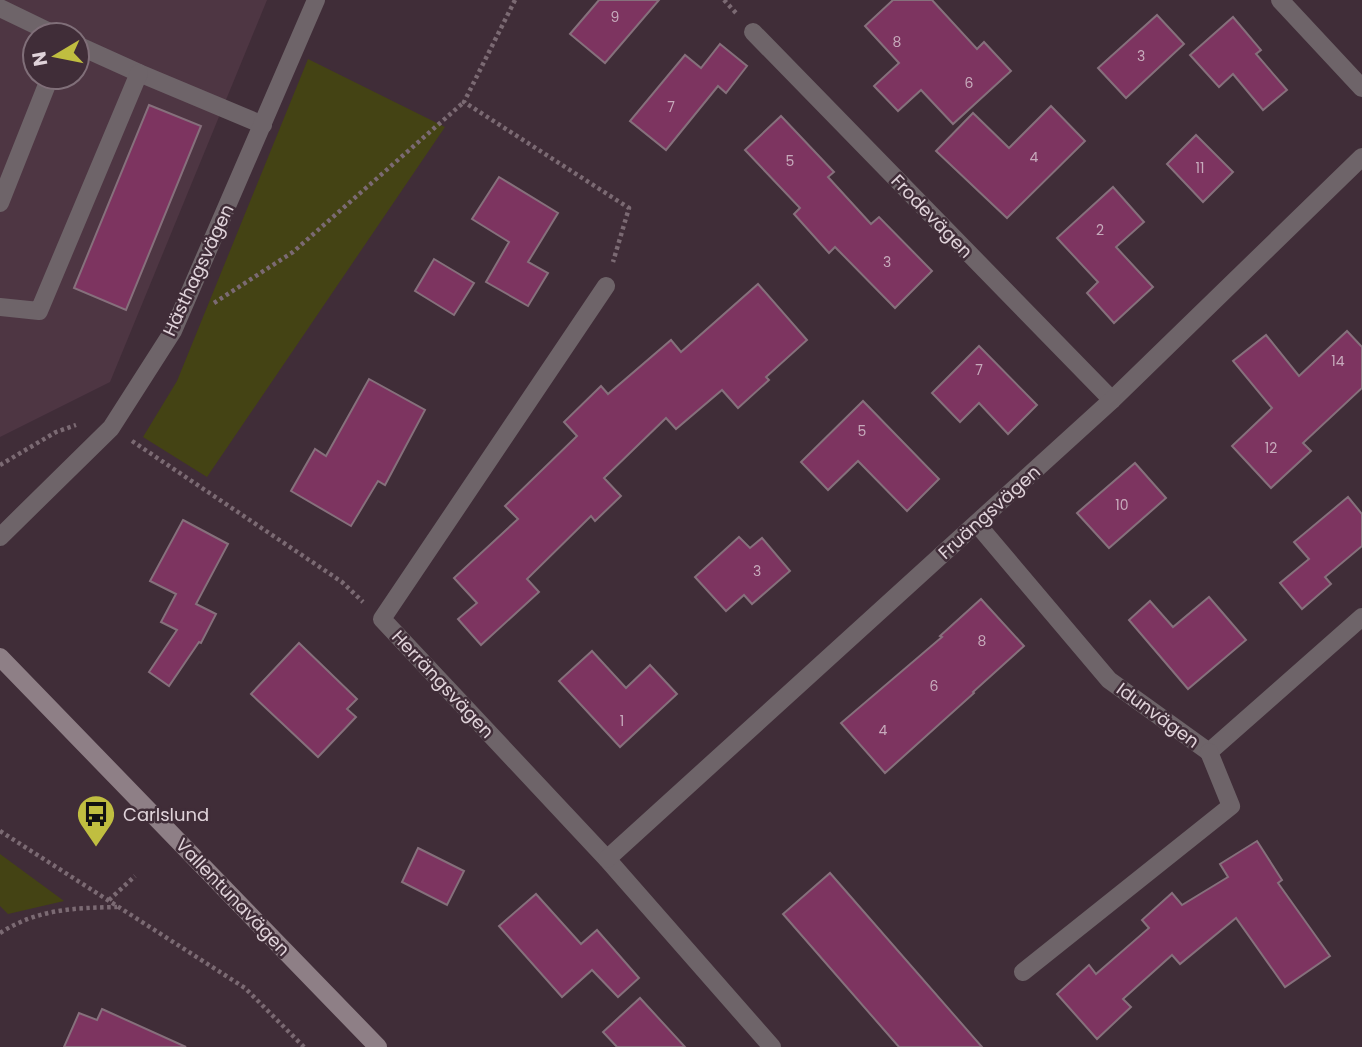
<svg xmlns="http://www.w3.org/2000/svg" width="1362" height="1047" viewBox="0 0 1362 1047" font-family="Poppins,sans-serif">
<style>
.built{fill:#4e3643;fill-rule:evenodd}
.green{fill:#444314}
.building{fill:#7d3460;stroke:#86707c;stroke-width:2}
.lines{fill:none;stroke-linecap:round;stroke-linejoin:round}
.path{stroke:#7b6a73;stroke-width:4.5;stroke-dasharray:3.5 3.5;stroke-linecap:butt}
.lane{stroke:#6e6469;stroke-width:18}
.street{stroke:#6e6469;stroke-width:18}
.secondary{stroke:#8e7f86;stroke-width:18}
.labels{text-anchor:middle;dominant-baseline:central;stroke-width:5;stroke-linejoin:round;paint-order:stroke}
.number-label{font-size:14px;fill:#c7abbc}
.street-label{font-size:18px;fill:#e0d3da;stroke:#402d38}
.poi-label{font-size:18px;fill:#e0d3da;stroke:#402d38;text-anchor:start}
</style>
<rect width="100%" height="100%" fill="#402d38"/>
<path class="built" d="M0 0H267L110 382 0 437ZM35 35H77V77H35Z"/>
<g class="green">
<path d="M308 59 445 127 207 477 143 437 177 381Z"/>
<path d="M0 854 64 901 8 914 0 906Z"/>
</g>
<g class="building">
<path d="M599 0H659L605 63 570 34Z"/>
<path d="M893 0H932L977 49 984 42 1011 71 953 124 921 90 898 111 874 86 899 63 865 26Z"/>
<path d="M1157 15 1184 44 1126 98 1098 68Z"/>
<path d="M1233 17 1261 50 1256 54 1287 90 1263 110 1233 74 1219 87 1190 55Z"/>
<path d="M720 44 747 66 726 93 718 86 666 150 630 121 685 55 701 68Z"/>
<path d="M149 105 201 126 126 310 74 288Z"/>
<path d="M1051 106 1085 141 1007 218 936 151 973 113 1009 148Z"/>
<path d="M781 116 834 172 828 177 871 224 879 217 932 271 895 308 835 247 829 253 794 214 800 208 745 150Z"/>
<path d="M1196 135 1233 172 1203 202 1167 164Z"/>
<path d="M499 177 558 213 528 262 548 273 528 306 486 282 509 242 472 219Z"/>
<path d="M1113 187 1144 222 1116 247 1153 287 1114 323 1087 293 1098 282 1057 238Z"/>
<path d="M434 259 474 283 454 315 415 291Z"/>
<path d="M758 284 807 340 766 377 769 380 738 408 722 390 676 429 666 418 604 478 621 496 595 521 591 516 527 579 539 592 481 645 458 619 477 603 454 578 518 519 505 506 577 436 564 422 601 386 608 394 671 340 681 352Z"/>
<path d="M1347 331 1362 347V388L1303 443 1311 451 1271 488 1232 446 1272 408 1233 361 1266 335 1299 376Z"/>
<path d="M979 346 1037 405 1008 434 979 403 960 422 932 393Z"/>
<path d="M369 379 425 410 385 485 378 481 351 526 291 491 315 449 326 456Z"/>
<path d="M863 401 939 479 907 511 858 461 828 490 801 462Z"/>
<path d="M1135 463 1166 498 1109 548 1077 513Z"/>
<path d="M1348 497 1362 514V546L1325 577 1331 584 1302 609 1280 583 1309 559 1294 542Z"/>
<path d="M183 520 228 544 196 604 216 614 201 643 199 642 169 686 149 672 177 630 161 622 176 594 150 581Z"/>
<path d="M739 537 750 548 762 538 790 571 752 604 744 595 726 611 695 577Z"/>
<path d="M1209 597 1246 640 1188 689 1129 620 1150 601 1173 627Z"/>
<path d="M981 599 1024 646 973 692 974 693 885 773 841 723 942 637 940 636Z"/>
<path d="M299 643 357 699 347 709 356 717 318 757 251 694Z"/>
<path d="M592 651 626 688 650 665 677 694 620 747 559 681Z"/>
<path d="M1257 841 1282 880 1278 883 1330 956 1285 987 1236 918 1180 964 1172 955 1123 999 1131 1007 1097 1039 1057 994 1089 965 1096 974 1149 928 1142 920 1172 893 1182 905 1228 877 1220 864Z"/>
<path d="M418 848 464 871 447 905 402 882Z"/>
<path d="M830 873 982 1047H899L783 914Z"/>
<path d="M536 894 581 944 597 930 639 978 618 997 592 970 562 997 499 926Z"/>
<path d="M640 998 685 1047H617L603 1032Z"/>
<path d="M102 1009 186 1047H64L79 1013 97 1020Z"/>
</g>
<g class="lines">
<g class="path">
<path d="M515 0 464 102 629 208 613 262"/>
<path d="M724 0 736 13"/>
<path d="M214 303 293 252 464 102"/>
<path d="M132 441 342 582 363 602"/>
<path d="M0 465 56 432 76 425"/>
<path d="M0 831 245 988 304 1047"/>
<path d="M109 900 135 876"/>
<path d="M0 933C38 909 73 908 117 907"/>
</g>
<g class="lane">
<path d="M0 8 56 35"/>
<path d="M77 45 139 73 263 125"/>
<path d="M0 203 50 77"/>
<path d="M0 307 39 311 139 73"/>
</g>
<g class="street">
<path d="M1280 0 1362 88"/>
<path d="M753 32 1112 400"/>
<path d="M606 286 382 619 607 859 772 1047"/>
<path d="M977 524 1109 680 1209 752 1362 617"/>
<path d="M0 537 111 428 173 331 316 0"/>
<path d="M607 859 1112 400 1362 157"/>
<path d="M1023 972 1231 806 1209 752"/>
</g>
<path class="secondary" d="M0 657 378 1047"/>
</g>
<defs>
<g id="bus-pin" transform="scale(2.0125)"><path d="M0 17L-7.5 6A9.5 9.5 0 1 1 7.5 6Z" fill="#c0be40" stroke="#402d38"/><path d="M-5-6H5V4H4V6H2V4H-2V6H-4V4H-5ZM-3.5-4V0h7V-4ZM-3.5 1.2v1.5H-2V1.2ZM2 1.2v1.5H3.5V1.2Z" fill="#111"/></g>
</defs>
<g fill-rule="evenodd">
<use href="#bus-pin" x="96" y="814"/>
</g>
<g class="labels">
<g class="number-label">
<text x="615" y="17">9</text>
<text x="897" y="42">8</text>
<text x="1141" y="56">3</text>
<text x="969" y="83">6</text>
<text x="671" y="107">7</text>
<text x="1034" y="157">4</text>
<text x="790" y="161">5</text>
<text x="1200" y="168">11</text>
<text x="1100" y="230">2</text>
<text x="887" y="262">3</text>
<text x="1338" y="361">14</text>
<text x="979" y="370">7</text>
<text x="862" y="431">5</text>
<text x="1271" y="448">12</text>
<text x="1122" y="505">10</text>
<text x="757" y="571">3</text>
<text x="982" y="641">8</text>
<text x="934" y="686">6</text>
<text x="622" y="721">1</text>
<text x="883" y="730">4</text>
</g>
<g class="street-label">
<text transform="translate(932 216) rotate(46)">Frodevägen</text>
<text transform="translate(198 270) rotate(-65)">Hästhagsvägen</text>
<text transform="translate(989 512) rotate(-42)">Fruängsvägen</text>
<text transform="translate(443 684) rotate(47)">Herrängsvägen</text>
<text transform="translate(1158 715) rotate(36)">Idunvägen</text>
<text transform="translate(233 897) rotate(46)">Vallentunavägen</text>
</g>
<g class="poi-label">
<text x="123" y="814">Carlslund</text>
</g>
</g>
<g transform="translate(56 56) rotate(260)"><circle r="33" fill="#402d38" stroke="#806f79" stroke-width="2"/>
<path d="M0-5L12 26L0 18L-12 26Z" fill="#c0be40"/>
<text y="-10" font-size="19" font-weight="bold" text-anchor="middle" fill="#e0d3da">N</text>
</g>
</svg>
